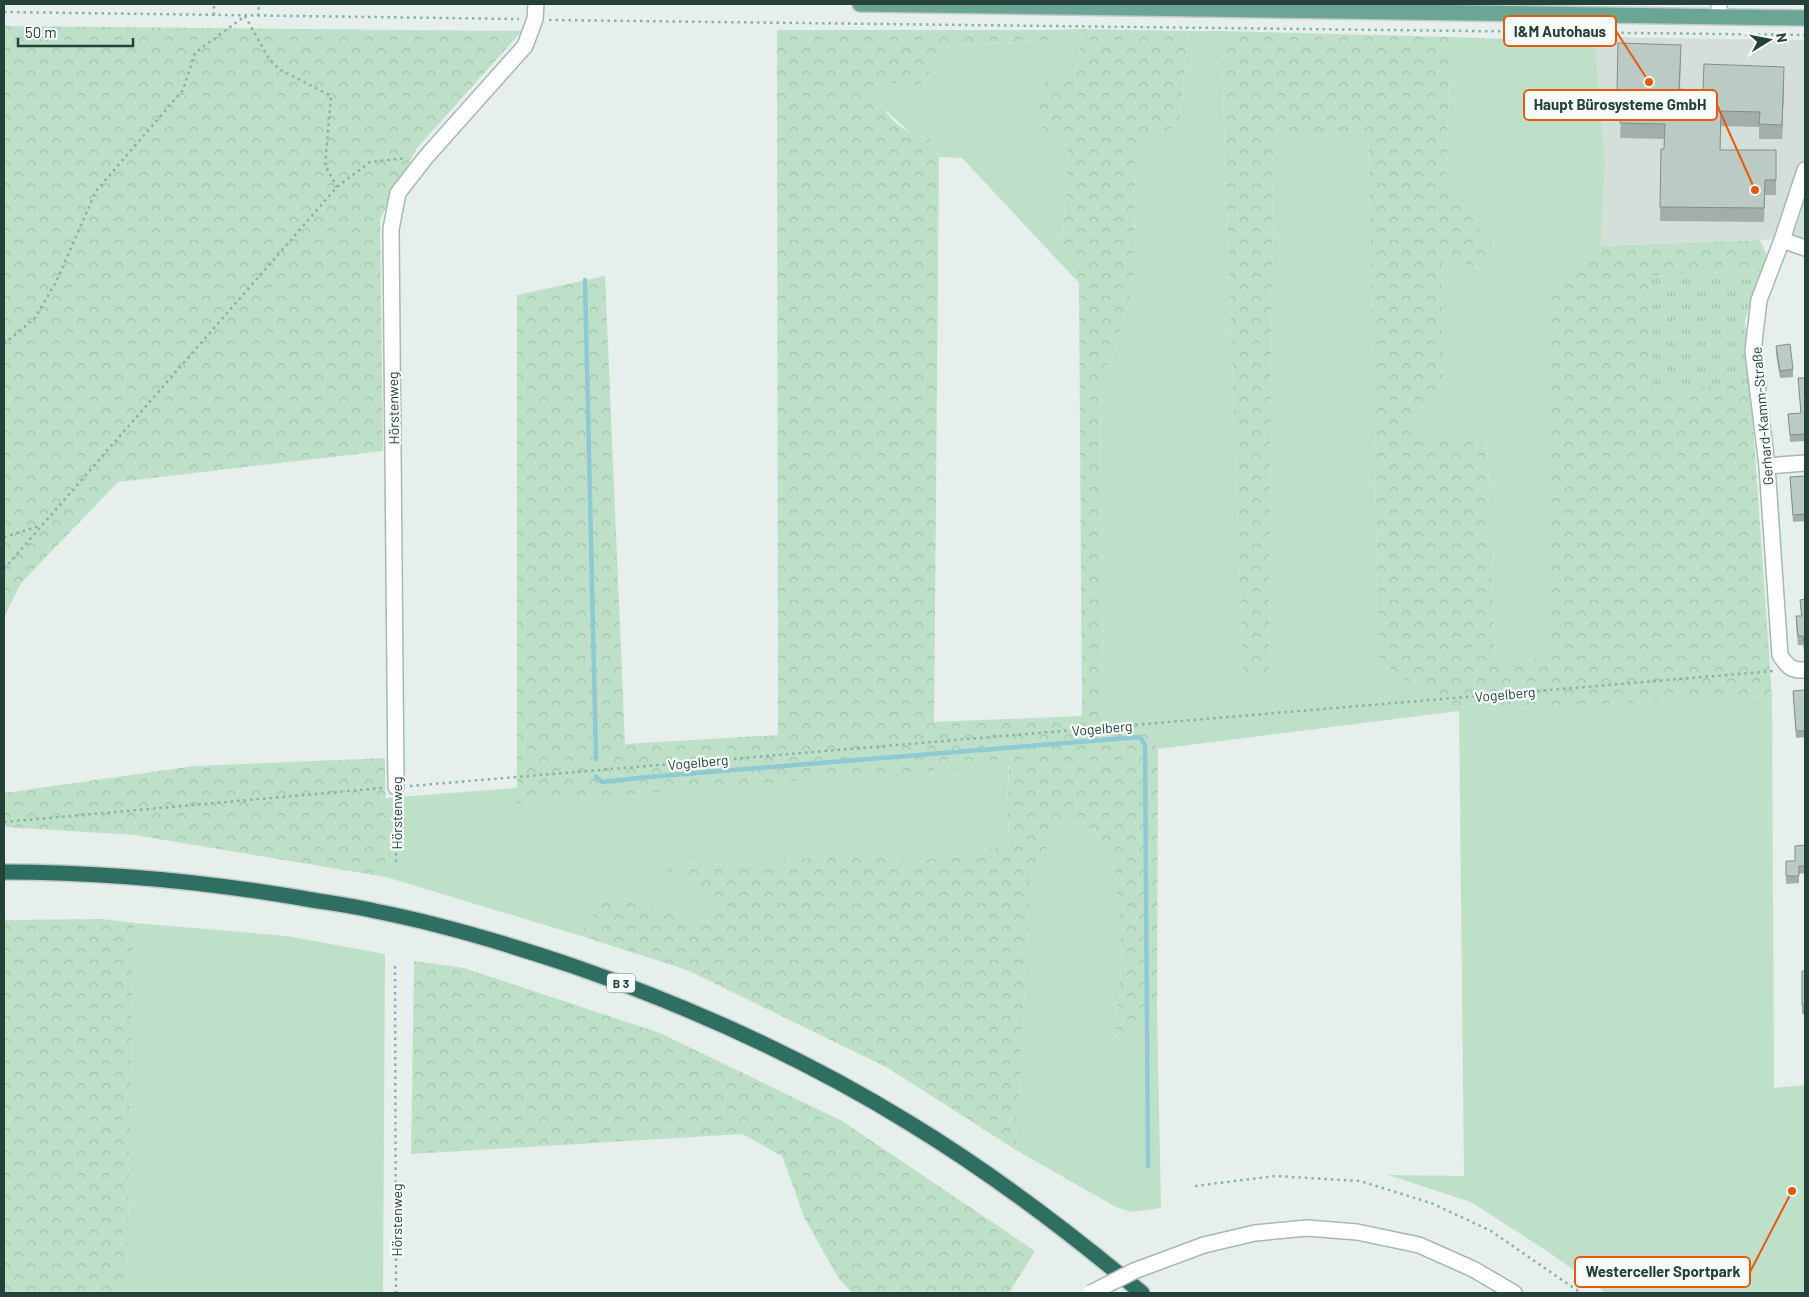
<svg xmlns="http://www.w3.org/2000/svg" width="1809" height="1297" viewBox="0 0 1809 1297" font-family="Barlow,sans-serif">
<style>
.built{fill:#d4dfda}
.green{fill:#bfe0c8}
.forest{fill:url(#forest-crowns)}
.park{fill:url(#park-tufts)}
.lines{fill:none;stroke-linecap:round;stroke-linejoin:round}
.stream{stroke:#8ec9d4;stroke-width:4.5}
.minor-casing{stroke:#a8b8b2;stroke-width:18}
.major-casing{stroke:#c2cac8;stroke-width:18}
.highway-casing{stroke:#c2cac8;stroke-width:18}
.path{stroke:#86b3a5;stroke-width:2.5;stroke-dasharray:2.5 4;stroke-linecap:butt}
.minor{stroke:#fff;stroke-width:15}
.major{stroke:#6aa596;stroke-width:15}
.highway{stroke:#2f6f62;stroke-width:15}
.minor-bridge-casing{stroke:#a8b8b2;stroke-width:18;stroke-linecap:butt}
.minor-bridge{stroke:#fff;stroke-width:15}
.wall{fill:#a1aea9}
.shaded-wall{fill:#838d89}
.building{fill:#bbcac4;stroke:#838d89}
.labels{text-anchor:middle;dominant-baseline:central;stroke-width:4.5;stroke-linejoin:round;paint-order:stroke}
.shield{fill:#f7fbf9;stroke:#637a73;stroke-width:1}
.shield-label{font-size:12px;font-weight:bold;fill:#24423a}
.street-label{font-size:14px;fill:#24423a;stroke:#f7fbf9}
.leader{fill:none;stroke:#e8590c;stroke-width:2}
.callout-dot{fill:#e8590c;stroke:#f7fbf9;stroke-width:2}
.callout{fill:#f7fbf9;stroke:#e8590c;stroke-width:2}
.callout-label{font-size:15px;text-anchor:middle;font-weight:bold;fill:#24423a}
</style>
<defs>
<pattern id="forest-crowns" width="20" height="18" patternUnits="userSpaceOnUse" patternTransform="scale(1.25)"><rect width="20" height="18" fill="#bfe0c8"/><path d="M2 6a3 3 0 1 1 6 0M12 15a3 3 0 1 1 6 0" fill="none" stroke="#a4c1ad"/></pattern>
<pattern id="park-tufts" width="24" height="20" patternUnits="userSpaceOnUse" patternTransform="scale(1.25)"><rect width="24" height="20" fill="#bfe0c8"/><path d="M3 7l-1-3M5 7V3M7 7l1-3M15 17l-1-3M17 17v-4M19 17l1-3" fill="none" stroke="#a4c1ad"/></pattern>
</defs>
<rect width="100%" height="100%" fill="#e6efeb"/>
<path class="built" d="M1600 37 1805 40V238L1601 246 1605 162 1595 42Z"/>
<g class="green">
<path d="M1081 29 1080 48 1074 78 1044 83 1036 122 1068 147 1063 240 1079 283 962 158 939 157 930 139 912 134 883 108 872 88 880 81 918 87 927 80 940 47 1050 40 1052 30Z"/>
<path d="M1188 31H1221L1243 677 1269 676 1273 139 1368 131 1379 664 1460 710 1772 697 1774 1088 1805 1085V1293H1606L1550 1253 1471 1202 1388 1175 1464 1176 1459 711 1158 749 1132 716 1103 715 1100 372 1112 358 1134 286 1135 142 1179 125Z"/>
<path d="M1450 37 1595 42 1605 162 1601 246 1550 285V657L1495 661 1487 435H1427L1412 420 1443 379 1442 257 1481 269 1497 249 1446 186Z"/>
<path d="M1009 763 1007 807 1010 846 911 862 848 854 737 866 674 861 668 870 715 904 714 924 608 894 578 935 386 877 385 798 517 788 518 804Z"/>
<path d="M1071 821 1095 830 1115 873 1122 959 1115 1036 1125 1044 1157 1008 1161 1208 1132 1212 1116 1207 1016 1150 1031 874 1056 830Z"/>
<path d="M134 923 287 936 385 954 383 1293H127Z"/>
</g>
<g class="forest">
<path d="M4 26 522 31 417 148 380 219 383 451 118 482 21 583 4 617Z"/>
<path d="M1081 29 1188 31 1179 125 1135 143 1134 286 1112 358 1100 372 1103 715 1132 716 1158 749 1157 1008 1125 1044 1115 1035 1122 959 1115 873 1095 830 1071 821 1056 831 1031 874 1016 1150 888 1068 687 970 578 935 608 894 714 924 715 904 667 870 674 861 737 866 848 854 911 862 1010 846 1007 807 1009 764 517 804V295L605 276 625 744 778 735 777 30H1052L1051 40 940 47 927 80 918 87 880 81 872 88C887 117 897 131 930 139L939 157 934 722 1082 716 1079 283 1063 241 1068 147 1036 122 1033 100 1044 83 1074 78 1080 48Z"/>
<path d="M1221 31 1450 37 1446 186 1497 249 1481 269 1442 257 1443 379 1412 420 1427 435H1487L1495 661 1550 657V285L1601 246 1760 240 1767 255 1762 270 1648 276 1750 383 1772 697 1459 710 1379 664 1368 131 1273 139 1269 676 1243 677Z"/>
<path d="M385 758 386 877 135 835 4 827V793L194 766Z"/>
<path d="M102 919 134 923 127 1293H4V920Z"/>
<path d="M414 961 464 968 660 1033 842 1121 1035 1251 1009 1293H852L839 1279 805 1219 782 1156 742 1134 411 1154Z"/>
</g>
<path class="park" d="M1762 270 1745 320 1750 383 1653 393 1648 276Z"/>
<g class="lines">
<g class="stream">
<path d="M585 280 596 759"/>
<path d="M596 777 602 782 648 777 1140 737 1145 745 1148 1166"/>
</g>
<g class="minor-casing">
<g id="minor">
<path d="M1719 16V4"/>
<path d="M1805 170 1782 240 1759 300 1753 351 1767 466 1780 655C1787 666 1791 671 1805 670"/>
<path d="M1782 240 1805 248"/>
<path d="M1767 466 1805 463"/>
<path d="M396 787 391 229 398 193 426 157 525 46 535 19 536 4"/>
<path d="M1204 1245 1255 1233 1307 1228 1357 1232 1419 1245 1473 1269 1514 1293"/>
</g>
</g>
<g class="major-casing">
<path id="major" d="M860 4 1805 18"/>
</g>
<g class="highway-casing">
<path id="highway" d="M4 872C102 872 198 881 295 897 322 902 349 905 375 911 442 924 508 944 573 966 691 1007 804 1058 911 1124 993 1174 1068 1231 1142 1293"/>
</g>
<g class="path">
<path d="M4 12 519 19"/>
<path d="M214 15V4"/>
<path d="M258 16 259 4"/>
<path d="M549 20 1805 35"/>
<path d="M4 344 35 318 56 282 96 191 183 90 195 53 245 16 269 59 279 69 331 96 325 165 337 187"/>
<path d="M4 537 40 526"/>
<path d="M4 569 337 187 370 162 407 158"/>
<path d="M410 786 1774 671"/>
<path d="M396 801V862"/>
<path d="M4 822 382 788"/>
<path d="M395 966 396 1293"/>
<path d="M1195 1186 1275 1176 1360 1181 1431 1203 1491 1231 1581 1293"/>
</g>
<use href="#minor" class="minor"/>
<use href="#major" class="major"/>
<use href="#highway" class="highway"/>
<g class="minor-bridge-casing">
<path id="minor-bridge" d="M1091 1293 1134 1271 1204 1245"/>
</g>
<use href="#minor-bridge" class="minor-bridge"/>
</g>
<g class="wall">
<path d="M1681 60 1680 89 1703 91 1784 81 1782 139H1759V127L1721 126 1720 150H1776V195H1765L1764 222 1660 221 1661 149H1664L1665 139 1620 138 1621 118 1611 110V95Z"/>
<path d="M1776 346 1793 369V377L1780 378 1776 354Z"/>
<path d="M1798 378H1805V441L1790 442 1788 414 1801 413Z"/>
<path d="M1805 476V521L1793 522 1790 477Z"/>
<path d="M1805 599V651H1804L1803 645H1798L1796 625V616H1801L1800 600Z"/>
<path d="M1805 690V737L1796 738 1793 691Z"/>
<path d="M1805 845V873L1799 874V883L1786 884V861H1795Z"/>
<path d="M1802 971H1805V1046L1804 1014H1802Z"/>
</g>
<path class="shaded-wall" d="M1784 67V81L1782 139V125Z"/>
<g class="building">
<path d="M1618 43 1681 45 1679 89 1703 91 1704 64 1784 67 1782 125 1759 124 1760 112 1721 111 1720 150H1776V180H1765L1764 208 1660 207 1661 149H1664L1665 124 1620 123 1621 104 1611 95 1617 89Z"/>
<path d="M1790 344 1793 369 1780 371 1776 346Z"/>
<path d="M1798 378H1805V434L1790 435 1788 414 1801 413Z"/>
<path d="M1805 476V514L1793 515 1790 477Z"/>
<path d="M1805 599V642H1804L1803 636H1798L1796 616H1802L1800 600Z"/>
<path d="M1805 690V731H1796L1793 691Z"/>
<path d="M1805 845V866H1799V876H1786V861H1795V846Z"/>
<path d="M1802 971H1805V1037L1804 1005H1802Z"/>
</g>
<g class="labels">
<rect class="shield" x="607" y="973.5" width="28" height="19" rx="4"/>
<g class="shield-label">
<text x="621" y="983">B 3</text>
</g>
<g class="street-label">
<text transform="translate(393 408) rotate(-91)">Hörstenweg</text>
<text transform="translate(1762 416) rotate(-95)">Gerhard-Kamm-Straße</text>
<text transform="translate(1505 694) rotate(-5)">Vogelberg</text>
<text transform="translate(1102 728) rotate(-5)">Vogelberg</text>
<text transform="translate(698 762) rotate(-5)">Vogelberg</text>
<text transform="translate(396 813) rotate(-90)">Hörstenweg</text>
<text transform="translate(396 1220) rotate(-90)">Hörstenweg</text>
</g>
</g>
<path class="leader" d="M1649 82L1616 31M1755 190L1717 105M1792 1191L1750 1272"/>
<g class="callout-dot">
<circle cx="1649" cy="82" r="5"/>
<circle cx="1755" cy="190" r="5"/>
<circle cx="1792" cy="1191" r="5"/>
</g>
<g class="callout">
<rect x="1504" y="16" width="112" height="30" rx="5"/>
<rect x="1524" y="90" width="193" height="30" rx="5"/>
<rect x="1575" y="1257" width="175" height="30" rx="5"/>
</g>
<g class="callout-label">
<text x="1560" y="37">I&amp;M Autohaus</text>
<text x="1620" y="110">Haupt Bürosysteme GmbH</text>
<text x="1663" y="1277">Westerceller Sportpark</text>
</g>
<rect width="1809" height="1297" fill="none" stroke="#24423a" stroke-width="10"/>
<g transform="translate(1769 40) rotate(80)" stroke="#f7fbf9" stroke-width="4" paint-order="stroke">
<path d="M0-4L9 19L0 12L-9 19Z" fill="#24423a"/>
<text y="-8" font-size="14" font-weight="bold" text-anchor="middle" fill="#24423a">N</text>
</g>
<path d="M18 38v8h115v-8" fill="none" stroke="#24423a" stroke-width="2.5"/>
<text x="25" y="38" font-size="15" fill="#24423a" stroke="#f7fbf9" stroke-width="4" paint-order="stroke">50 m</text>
</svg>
